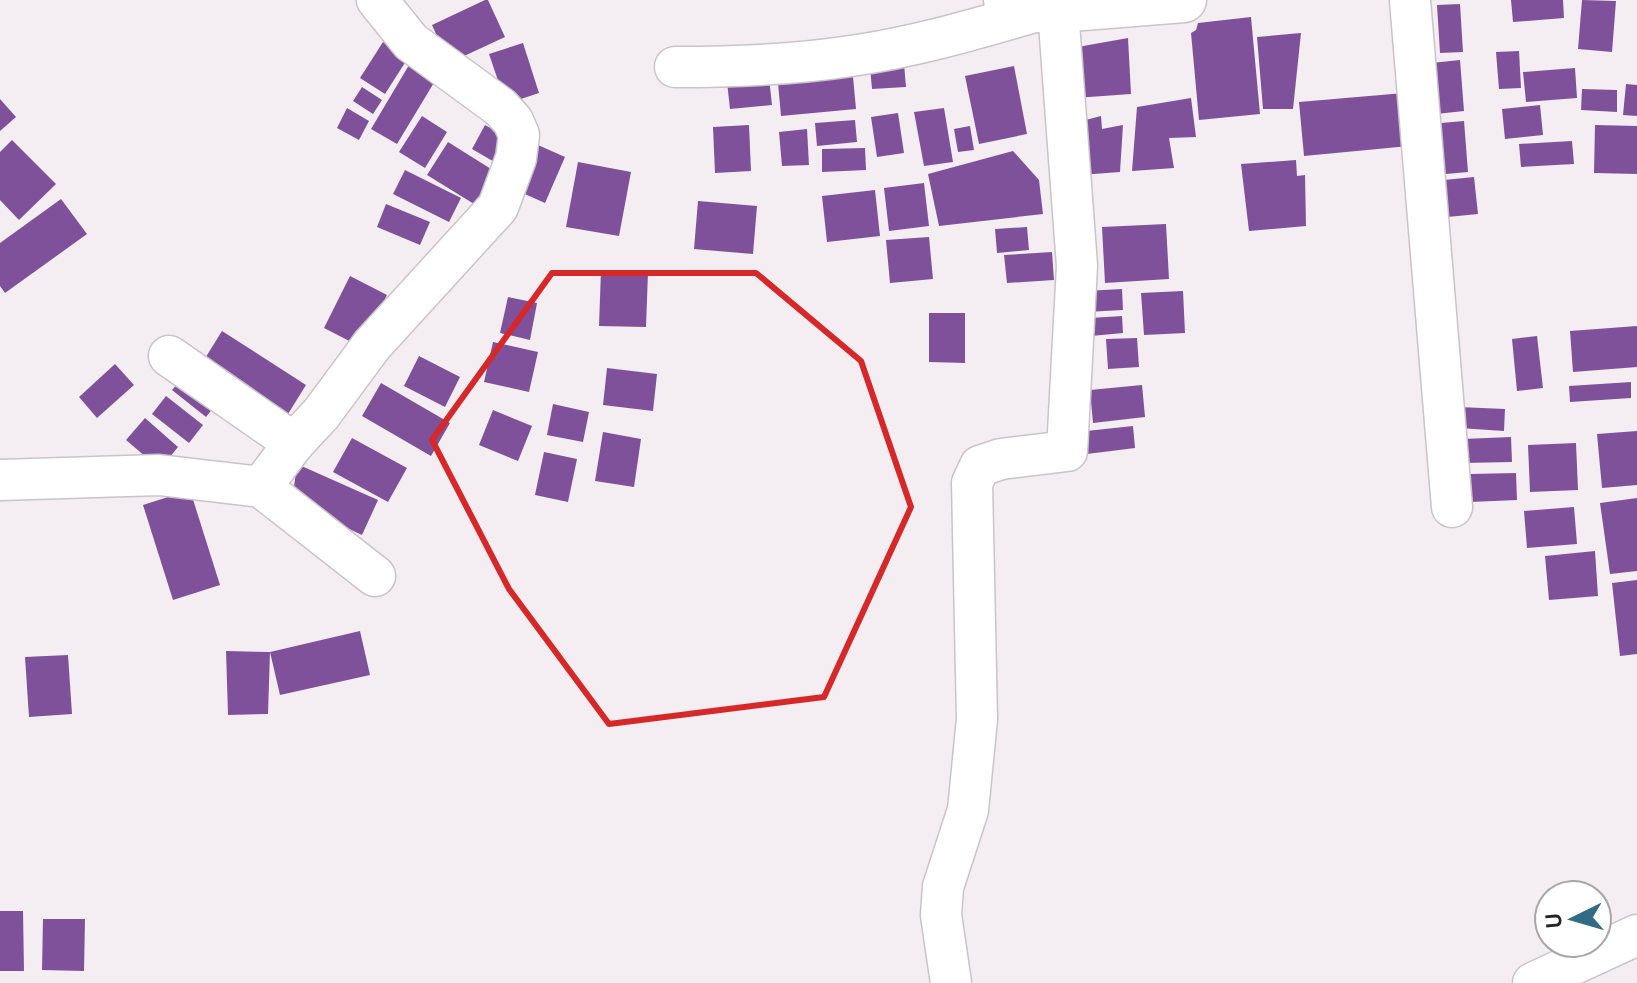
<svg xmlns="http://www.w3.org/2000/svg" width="1637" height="983" viewBox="0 0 1637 983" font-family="'Space Grotesk',sans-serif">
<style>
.building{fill:#7f519a}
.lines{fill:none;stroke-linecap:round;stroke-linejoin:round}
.minor-casing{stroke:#cac4c9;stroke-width:43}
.tertiary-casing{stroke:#cac4c9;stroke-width:47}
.minor{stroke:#fff;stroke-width:40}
.tertiary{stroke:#fff;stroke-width:44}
.marked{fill:none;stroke:#d62828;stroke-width:6;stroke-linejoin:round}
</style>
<rect width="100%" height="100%" fill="#f4eef3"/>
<g class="building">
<path d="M485 0H488L505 37 449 63 432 25Z"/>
<path d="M1511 0H1563L1564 18 1513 22Z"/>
<path d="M1582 0 1616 1 1612 52 1578 49Z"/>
<path d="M1460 4 1463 52 1440 53 1437 5Z"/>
<path d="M1251 17 1260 114 1199 120 1191 33 1196 30 1198 23Z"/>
<path d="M1301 33 1293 109H1263L1257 37Z"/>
<path d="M1128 38 1131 94 1075 98 1072 48Z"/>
<path d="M383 42 408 58 385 94 360 78Z"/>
<path d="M523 43 539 93 506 104 489 54Z"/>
<path d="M1519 51 1521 88 1499 89 1496 52Z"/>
<path d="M1460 60 1464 111 1427 115 1422 64Z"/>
<path d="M904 64 906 87 872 89 870 67Z"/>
<path d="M409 65 435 81 397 144 371 129Z"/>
<path d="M852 66 856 109 781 116 777 72Z"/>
<path d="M1014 66 1027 134 979 144 965 76Z"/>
<path d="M1575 68 1577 98 1526 102 1523 72Z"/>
<path d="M769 78 772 105 730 109 727 82Z"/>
<path d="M1626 84 1637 85V116L1623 115Z"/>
<path d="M362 87 382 100 373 114 353 101Z"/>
<path d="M1582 89 1617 90V112L1581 110Z"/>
<path d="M1404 93 1409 146 1304 156 1299 102Z"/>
<path d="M1191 98 1196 137 1169 138 1174 168 1132 171 1137 107Z"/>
<path d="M0 99 16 117 0 131Z"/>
<path d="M1540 105 1543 135 1505 139 1502 109Z"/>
<path d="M347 108 369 121 359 140 337 128Z"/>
<path d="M944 108 953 162 924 166 914 112Z"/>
<path d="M898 113 904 153 877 157 871 117Z"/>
<path d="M422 116 447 132 425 168 399 152Z"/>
<path d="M1101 116 1102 129 1123 125 1120 172 1080 175 1078 122Z"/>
<path d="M855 120 857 142 817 146 815 123Z"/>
<path d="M1464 121 1468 172 1435 175 1430 124Z"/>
<path d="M485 125 516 142 503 167 472 149Z"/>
<path d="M749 125 751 171 715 173 713 127Z"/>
<path d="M1595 125 1637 126V174L1594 173Z"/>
<path d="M970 126 974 150 958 152 954 129Z"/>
<path d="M807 129 809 165 782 166 779 132Z"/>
<path d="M12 140 56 184 19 220 0 200V152Z"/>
<path d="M529 141 565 157 545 203 509 187Z"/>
<path d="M1572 141 1574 164 1521 167 1519 144Z"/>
<path d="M448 142 499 174 479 207 427 175Z"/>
<path d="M865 148 866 170 822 172V149Z"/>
<path d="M1013 151 1039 180 1043 214 939 226 928 174Z"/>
<path d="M1296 160 1297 176 1305 175 1306 226 1249 231 1241 164Z"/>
<path d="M578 162 631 172 619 236 566 227Z"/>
<path d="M405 170 461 198 449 222 393 194Z"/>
<path d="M1474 177 1478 214 1437 218 1434 181Z"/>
<path d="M924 183 929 226 889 231 884 188Z"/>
<path d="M875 190 880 236 827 242 822 196Z"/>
<path d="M61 199 87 234 5 293 0 286V243Z"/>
<path d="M698 201 757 206 753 254 694 249Z"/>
<path d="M386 204 430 222 420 245 377 227Z"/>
<path d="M1166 224 1169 279 1105 283 1102 227Z"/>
<path d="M1027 227 1029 250 997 253 995 229Z"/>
<path d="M929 237 933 279 890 283 886 240Z"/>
<path d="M1052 252 1054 280 1007 283 1004 255Z"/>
<path d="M601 270 648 272 646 327 599 326Z"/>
<path d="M350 276 387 295 361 347 324 328Z"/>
<path d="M1122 289 1123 310 1086 312 1085 291Z"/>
<path d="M1183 291 1185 333 1144 335 1141 293Z"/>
<path d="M508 297 537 303 530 340 500 333Z"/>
<path d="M929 313H965V363L929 362Z"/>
<path d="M1122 316 1123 333 1091 336 1090 318Z"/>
<path d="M1637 326V367L1573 372 1570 331Z"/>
<path d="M222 331 306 385 288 414 204 360Z"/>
<path d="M1537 336 1543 388 1517 391 1512 339Z"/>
<path d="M1137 338 1139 367 1108 369 1106 339Z"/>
<path d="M493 342 538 352 529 392 484 382Z"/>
<path d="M419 356 460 377 445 407 404 386Z"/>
<path d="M115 364 134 385 97 418 79 397Z"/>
<path d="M607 368 657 374 653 411 603 405Z"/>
<path d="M185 375 217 403 206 417 172 390Z"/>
<path d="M1631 382V398L1570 402 1569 386Z"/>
<path d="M381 383 450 423 431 456 362 416Z"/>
<path d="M1142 385 1145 417 1093 423 1090 390Z"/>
<path d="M166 396 203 425 189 443 152 414Z"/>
<path d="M553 404 589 412 583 442 547 435Z"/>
<path d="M1459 407 1505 409 1504 431 1459 428Z"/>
<path d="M493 410 532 426 518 461 479 445Z"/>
<path d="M145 418 178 447 160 469 126 440Z"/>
<path d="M1133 426 1135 448 1079 455 1077 432Z"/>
<path d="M1637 431V485L1602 488 1597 434Z"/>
<path d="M603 432 641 439 634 487 595 481Z"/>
<path d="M1511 437 1512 462 1463 463V439Z"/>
<path d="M352 438 407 468 388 502 333 472Z"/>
<path d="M1576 443 1578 490 1530 492 1528 445Z"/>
<path d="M544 452 577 459 568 502 535 495Z"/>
<path d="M297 464 378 500 362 535 292 502Z"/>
<path d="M1516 473 1517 500 1470 502V474Z"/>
<path d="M190 490 220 585 173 600 143 505Z"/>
<path d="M1637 498V571L1610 574 1600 503Z"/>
<path d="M1574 507 1577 544 1527 548 1524 511Z"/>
<path d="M1595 551 1598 596 1549 600 1545 556Z"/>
<path d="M1637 580V654L1620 656 1612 583Z"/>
<path d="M360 631 370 675 280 695 270 652Z"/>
<path d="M226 651 270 652 268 714 228 715Z"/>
<path d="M68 655 72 714 29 717 25 657Z"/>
<path d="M0 911H23L24 971H0Z"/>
<path d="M43 919H85L84 971 42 970Z"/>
</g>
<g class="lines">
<g class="minor-casing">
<g id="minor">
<path d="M1410 0 1452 507"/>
<path d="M675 67C734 67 793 65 851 56 916 47 979 28 1041 10"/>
<path d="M169 356 294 443"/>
<path d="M0 480 159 475 261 487 375 576"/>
<path d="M261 487 294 443 321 414 372 345 498 207 516 158 519 135 513 121 500 107 411 42 377 0"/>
<path d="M951 983 941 915 943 887 968 810 977 719 972 483 980 466 1001 459 1067 451 1077 266 1058 10"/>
<path d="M1533 983 1637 935"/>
</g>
</g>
<g class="tertiary-casing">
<path id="tertiary" d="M1006 0 1041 10H1058L1184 0"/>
</g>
<use href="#minor" class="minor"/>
<use href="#tertiary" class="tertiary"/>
</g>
<path class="marked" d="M552 273H756L861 361 911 507 824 697 609 724 509 589 432 440Z"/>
<g transform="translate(1573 919) rotate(265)"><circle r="38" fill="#ffffff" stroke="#a8a7a8" stroke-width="2"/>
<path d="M0-6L14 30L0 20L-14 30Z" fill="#316b84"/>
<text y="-12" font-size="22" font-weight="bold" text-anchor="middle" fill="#252325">U</text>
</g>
</svg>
